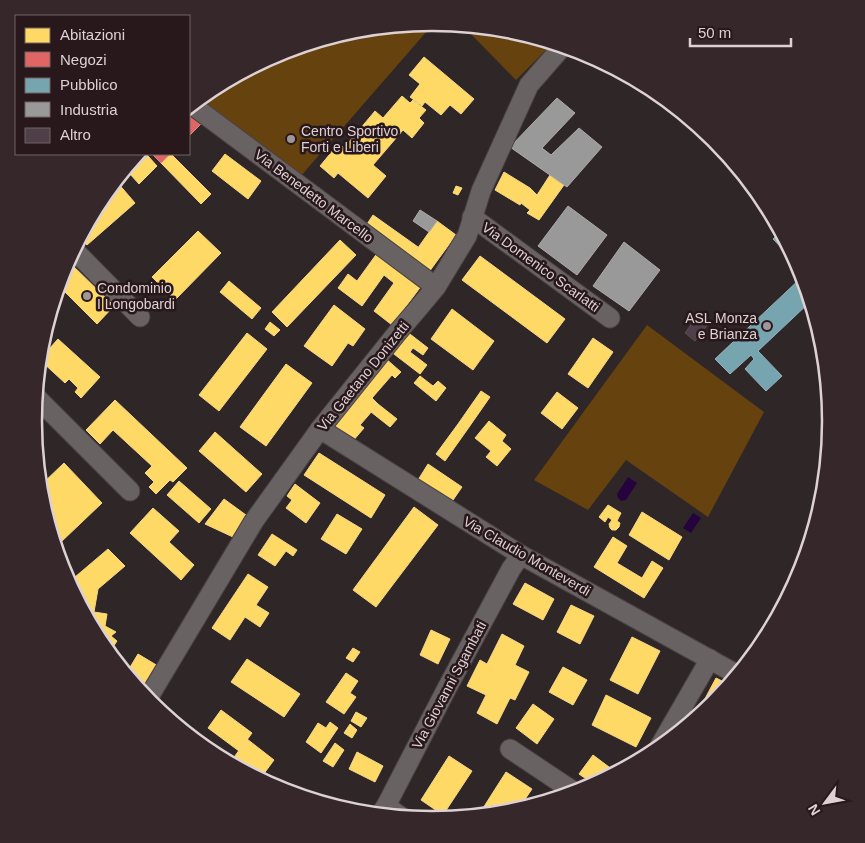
<svg xmlns="http://www.w3.org/2000/svg" width="865" height="843" viewBox="0 0 865 843" font-family="Arial,sans-serif">
<style>
.green{fill:#66420f}
.water{fill:#25033e}
.homes{fill:#ffd966;stroke:#f5d787}
.shops{fill:#e06666;stroke:#df8687}
.public{fill:#76a5af;stroke:#95b2ba}
.industry{fill:#999;stroke:#adaaaa}
.building{fill:#4e3f48;stroke:#575053}
.lines{fill:none;stroke-linecap:round;stroke-linejoin:round}
.minor-casing{stroke:#4a4243;stroke-width:21}
.minor{stroke:#696263;stroke-width:19}
.poi-dot{fill:#a09597;stroke:#28181b;stroke-width:2}
.labels{text-anchor:middle;dominant-baseline:central;stroke-width:5;stroke-linejoin:round;paint-order:stroke}
.poi-label{font-size:14px;fill:#ddd1d3;stroke:#28181b;text-anchor:start}
.street-label{font-size:14px;fill:#ddd1d3;stroke:#28181b}
.rim{fill:none;stroke:#ddd1d3;stroke-width:2.5}
</style>
<rect width="100%" height="100%" fill="#2f2628"/>
<g class="green">
<path d="M434 23 300 177 199 100 211 90 280 53 355 30Z"/>
<path d="M463 26 511 30 553 43 516 80Z"/>
<path d="M647 325 764 412 708 517 626 460 588 510 534 480Z"/>
</g>
<g class="water">
<path d="M628 477 637 483 626 500 621 501 618 498 617 494Z"/>
<path d="M693 513 701 518 691 533 683 528Z"/>
</g>
<g class="homes">
<path d="M424 57 474 99 461 114 450 105 441 115 425 102 422 106 410 97 420 84 409 75Z"/>
<path d="M402 96 410 103 413 100 426 110 419 118 424 123 412 138 403 130 373 165 386 176 368 198 338 173 334 178 320 166 339 143 344 148 375 111 383 118Z"/>
<path d="M171 154 211 194 201 204 161 163Z"/>
<path d="M225 154 261 181 248 199 212 171Z"/>
<path d="M148 156 157 166 139 184 130 174Z"/>
<path d="M504 172 530 188 520 205 495 190Z"/>
<path d="M550 175 564 185 539 220 527 213 530 210 521 203 530 188 537 195Z"/>
<path d="M117 182 135 203 87 245 81 238 101 200 109 189Z"/>
<path d="M456 186 462 188 458 195 453 193Z"/>
<path d="M373 215 418 247 410 259 365 227Z"/>
<path d="M437 221 456 235 429 272 410 259Z"/>
<path d="M198 231 221 253 175 300 152 277Z"/>
<path d="M340 240 356 255 287 327 272 312Z"/>
<path d="M378 252 422 285 392 325 374 311 394 283 384 275 362 306 338 288 348 274 357 281Z"/>
<path d="M480 256 565 319 547 343 462 280Z"/>
<path d="M68 261 114 306 97 324 59 286 64 269Z"/>
<path d="M229 281 261 308 252 319 220 292Z"/>
<path d="M334 305 365 329 353 346 348 343 332 366 304 346Z"/>
<path d="M452 309 494 341 473 370 431 339Z"/>
<path d="M270 322 280 330 274 336 265 329Z"/>
<path d="M406 331 428 348 423 355 413 348 410 352 427 365 420 374 390 351Z"/>
<path d="M247 333 267 349 219 411 199 395Z"/>
<path d="M593 338 613 352 588 388 568 374Z"/>
<path d="M58 339 100 377 81 398 75 392 78 388 69 379 65 383 40 360V359Z"/>
<path d="M385 358 401 372 395 378 392 375 372 398 378 404 367 417 349 401Z"/>
<path d="M286 364 312 383 266 446 240 427Z"/>
<path d="M420 376 433 386 438 381 446 388 436 401 414 383Z"/>
<path d="M481 391 490 397 467 430 458 424Z"/>
<path d="M557 392 578 408 562 429 541 413Z"/>
<path d="M115 400 187 468 173 482 170 480 156 494 149 487 154 482 145 473 152 466 113 430 100 444 86 430Z"/>
<path d="M349 401 367 417 360 425 364 428 352 442 330 423Z"/>
<path d="M378 404 397 419 390 427 371 412Z"/>
<path d="M489 421 506 435 502 441 511 449 497 466 486 457 491 451 475 438Z"/>
<path d="M458 424 467 430 445 461 436 454Z"/>
<path d="M215 432 262 474 246 492 199 451Z"/>
<path d="M319 453 385 495 371 518 304 475Z"/>
<path d="M64 463 102 503 61 542 51 531 49 524 55 518 45 508 44 509 41 499 40 486Z"/>
<path d="M428 464 462 487 451 503 418 480Z"/>
<path d="M179 481 211 509 199 523 167 495Z"/>
<path d="M295 484 320 503 306 523 286 508 292 500 287 496Z"/>
<path d="M224 499 246 515 233 537 205 524Z"/>
<path d="M608 505 621 513 617 521 620 523 619 527 616 530H612L610 528 609 524 612 520 608 517 605 522 599 517Z"/>
<path d="M414 507 438 525 376 607 353 590Z"/>
<path d="M153 508 179 531 169 542 194 565 181 580 130 533Z"/>
<path d="M642 512 682 537 669 560 629 535Z"/>
<path d="M337 514 362 529 346 554 321 539Z"/>
<path d="M272 534 297 550 293 556 286 551 275 566 258 555Z"/>
<path d="M613 537 627 546 617 563 642 578 652 561 663 568 644 598 594 567Z"/>
<path d="M108 549 125 566 98 589 94 612 107 614 105 626 116 632 111 636 117 641 109 653 101 643 74 592 75 577Z"/>
<path d="M248 574 268 587 256 605 269 613 260 627 245 617 230 640 212 628Z"/>
<path d="M525 583 554 599 543 620 513 604Z"/>
<path d="M571 605 594 616 580 644 557 632Z"/>
<path d="M431 630 450 639 438 664 420 655Z"/>
<path d="M502 634 524 646 515 665 529 672 515 700 510 698 497 724 477 713 486 695 467 686 480 660 487 664Z"/>
<path d="M632 637 660 651 638 694 610 680Z"/>
<path d="M353 648 360 652 353 662 346 658Z"/>
<path d="M138 654 158 666 142 693 126 674Z"/>
<path d="M247 659 300 694 284 717 231 682Z"/>
<path d="M563 667 587 680 573 705 549 692Z"/>
<path d="M346 673 358 681 350 693 356 697 344 714 326 702Z"/>
<path d="M716 678 730 685 714 704 704 713 699 710Z"/>
<path d="M606 695 651 718 636 747 592 725Z"/>
<path d="M533 704 554 719 537 744 516 728Z"/>
<path d="M221 710 252 733 239 751 208 728Z"/>
<path d="M356 712 367 718 361 727 351 721Z"/>
<path d="M330 722 338 728 321 753 306 742 318 723 326 728Z"/>
<path d="M350 724 357 730 352 738 344 733Z"/>
<path d="M247 739 274 760 260 779 230 763Z"/>
<path d="M335 743 344 750 333 767 323 761Z"/>
<path d="M357 752 383 766 375 782 349 769Z"/>
<path d="M593 755 617 773 595 785 579 774Z"/>
<path d="M449 756 472 771 443 815 421 800Z"/>
<path d="M506 772 532 789 517 811 510 813 478 816Z"/>
</g>
<g class="shops">
<path d="M189 110 202 123 189 136Z"/>
<path d="M152 154H170L161 163Z"/>
</g>
<g class="public">
<path d="M781 232 801 268 773 239Z"/>
<path d="M803 276 811 301 758 351 782 376 766 391 745 369 754 359 751 355 730 374 715 359Z"/>
</g>
<g class="industry">
<path d="M557 98 575 113 542 148 551 155 579 128 602 147 567 187 510 147Z"/>
<path d="M568 206 607 235 577 275 538 246Z"/>
<path d="M420 210 437 221 429 232 413 221Z"/>
<path d="M624 242 660 270 629 311 593 286Z"/>
</g>
<path class="building" d="M698 315 709 323 695 341 685 333Z"/>
<g class="lines">
<g class="minor-casing">
<g id="minor">
<path d="M192 105 436 287"/>
<path d="M472 217 610 318"/>
<path d="M74 250 140 317"/>
<path d="M36 397 130 491"/>
<path d="M320 429 521 555 738 675"/>
<path d="M147 700 254 521 320 429 397 333 416 311 436 287 467 236 481 191 529 85 563 46"/>
<path d="M510 749 576 793"/>
<path d="M657 751 710 659"/>
<path d="M386 806 403 818"/>
<path d="M380 815 386 806 447 688 511 569 521 555"/>
</g>
</g>
<use href="#minor" class="minor"/>
</g>
<g class="poi-dot">
<circle cx="291" cy="139" r="5"/>
<circle cx="87" cy="296" r="5"/>
<circle cx="767" cy="326" r="5"/>
</g>
<g class="labels">
<g class="poi-label">
<text x="301" y="131">Centro Sportivo<tspan x="301" dy="16">Forti e Liberi</tspan></text>
<text x="97" y="288">Condominio<tspan x="97" dy="16">I Longobardi</tspan></text>
<text x="757" y="318" text-anchor="end">ASL Monza<tspan x="757" dy="16">e Brianza</tspan></text>
</g>
<g class="street-label">
<text transform="translate(314 196) rotate(37)">Via Benedetto Marcello</text>
<text transform="translate(541 267) rotate(36)">Via Domenico Scarlatti</text>
<text transform="translate(363 376) rotate(-51)">Via Gaetano Donizetti</text>
<text transform="translate(527 556) rotate(30)">Via Claudio Monteverdi</text>
<text transform="translate(449 685) rotate(-62)">Via Giovanni Sgambati</text>
</g>
</g>
<path d="M0 0H865V843H0ZM42 421a390 390 0 1 1 780 0a390 390 0 1 1-780 0Z" fill="#36272a" fill-rule="evenodd"/>
<path class="rim" d="M42 421a390 390 0 1 1 780 0a390 390 0 1 1-780 0Z"/>
<rect x="15" y="15" width="175" height="140" fill="#28181b" stroke="#706265"/>
<rect x="25" y="28" width="25" height="15" fill="#ffd966" stroke="#706265"/>
<text x="60" y="40" font-size="15" fill="#ddd1d3">Abitazioni</text>
<rect x="25" y="52" width="25" height="15" fill="#e06666" stroke="#706265"/>
<text x="60" y="65" font-size="15" fill="#ddd1d3">Negozi</text>
<rect x="25" y="78" width="25" height="15" fill="#76a5af" stroke="#706265"/>
<text x="60" y="90" font-size="15" fill="#ddd1d3">Pubblico</text>
<rect x="25" y="102" width="25" height="15" fill="#999999" stroke="#706265"/>
<text x="60" y="115" font-size="15" fill="#ddd1d3">Industria</text>
<rect x="25" y="128" width="25" height="15" fill="#4e3f48" stroke="#706265"/>
<text x="60" y="140" font-size="15" fill="#ddd1d3">Altro</text>
<g transform="translate(825 803) rotate(238)" stroke="#28181b" stroke-width="4" paint-order="stroke">
<path d="M0-4L9 19L0 12L-9 19Z" fill="#ddd1d3"/>
<text y="-8" font-size="14" font-weight="bold" text-anchor="middle" fill="#ddd1d3">N</text>
</g>
<path d="M690 38v8h101v-8" fill="none" stroke="#ddd1d3" stroke-width="2.5"/>
<text x="698" y="38" font-size="15" fill="#ddd1d3" stroke="#28181b" stroke-width="4" paint-order="stroke">50 m</text>
</svg>
